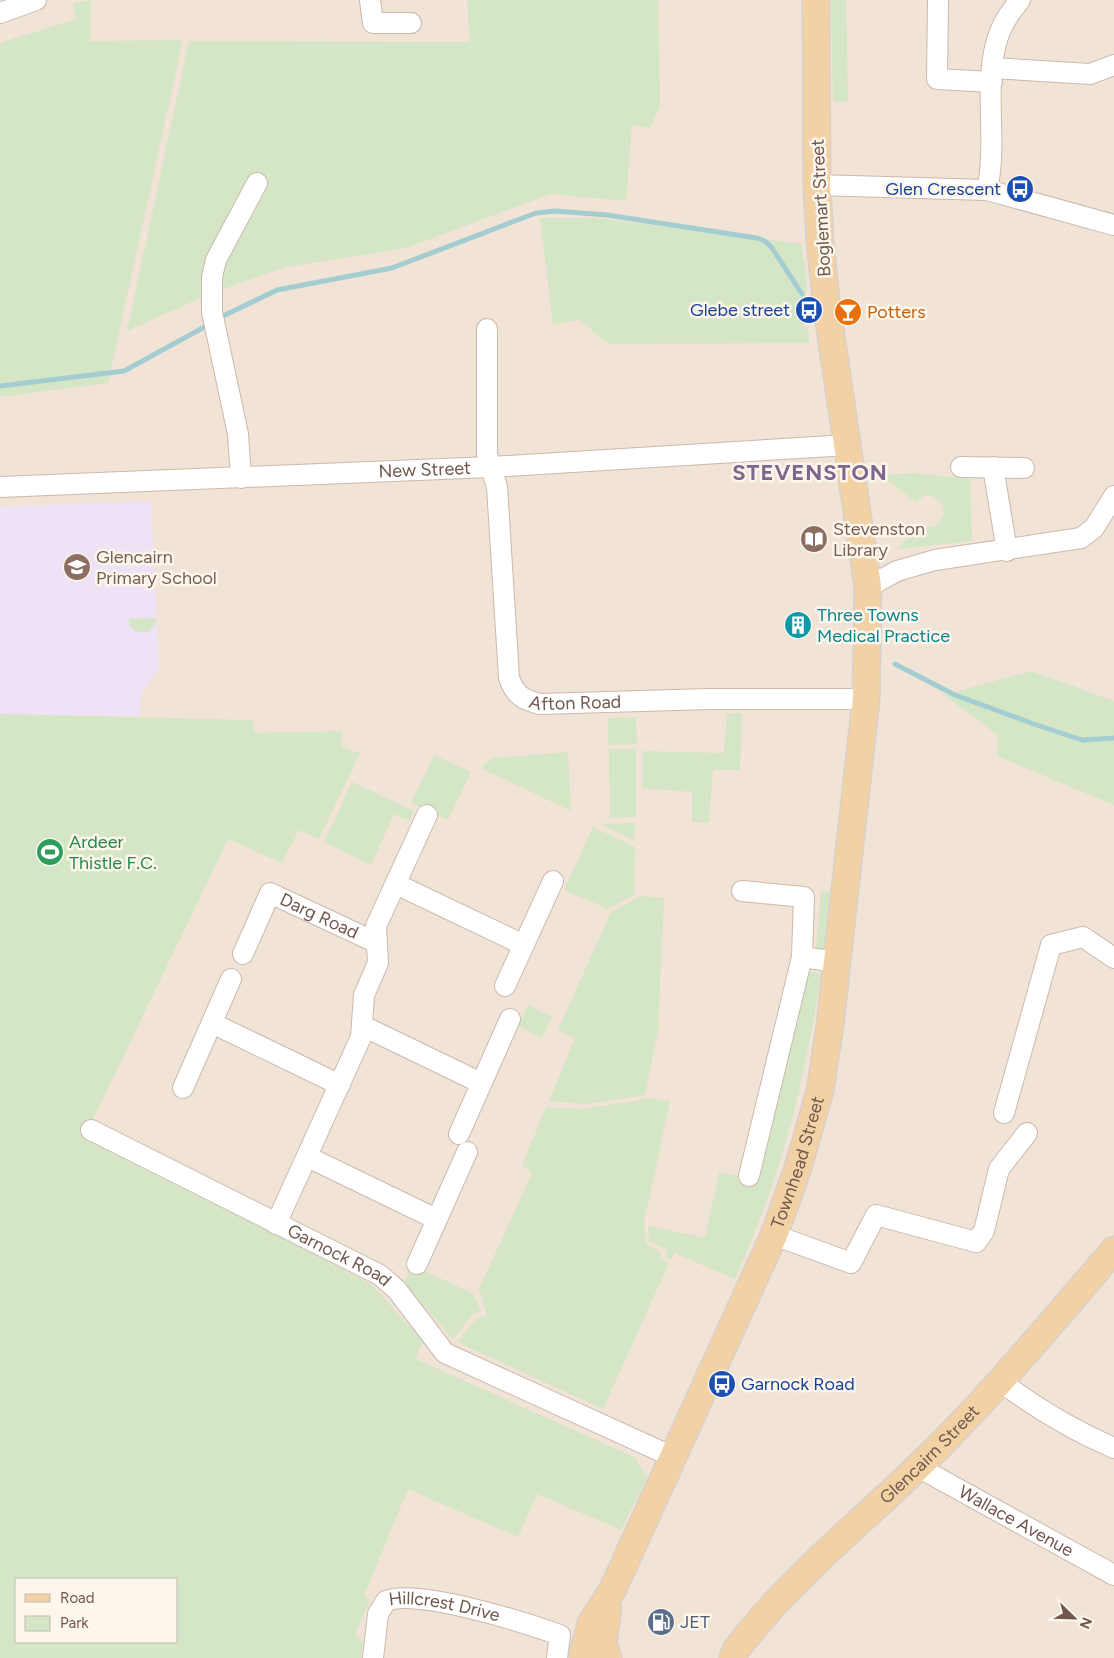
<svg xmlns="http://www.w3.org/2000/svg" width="1114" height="1658" viewBox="0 0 1114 1658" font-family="Figtree,sans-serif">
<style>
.residential{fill:#f1e3d5;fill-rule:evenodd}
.education{fill:#eee3f6}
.green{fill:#d5e6c6;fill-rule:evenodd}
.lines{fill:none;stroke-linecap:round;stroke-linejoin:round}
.stream{stroke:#a4cdd2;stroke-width:5}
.minor-casing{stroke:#cbb9ae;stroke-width:22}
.major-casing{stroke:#d7d0cd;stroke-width:29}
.minor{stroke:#fff;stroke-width:20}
.major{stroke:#f2d2a5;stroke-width:26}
.labels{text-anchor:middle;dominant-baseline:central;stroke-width:5;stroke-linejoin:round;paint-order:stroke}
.transit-label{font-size:18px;fill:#164399;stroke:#fdf6ec;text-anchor:end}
.street-label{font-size:18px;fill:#71584e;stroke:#fdf6ec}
.food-label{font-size:18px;fill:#c56008;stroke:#fdf6ec;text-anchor:start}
.education-label{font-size:18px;fill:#785e54;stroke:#fdf6ec;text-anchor:start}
.culture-label{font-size:18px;fill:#0d838f;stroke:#fdf6ec;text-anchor:start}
.leisure-label{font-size:18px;fill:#27864d;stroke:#fdf6ec;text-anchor:start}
.service-label{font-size:18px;fill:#4e5e75;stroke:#fdf6ec;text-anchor:start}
.district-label{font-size:22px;font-weight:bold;letter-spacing:1px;fill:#7e668d;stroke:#fdf6ec}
</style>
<rect width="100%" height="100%" fill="#faf1e6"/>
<path class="residential" d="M0 0H1114V1658H0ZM16 1579H176V1642H16Z"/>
<path class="education" d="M151 501 159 668 140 696V716L0 714V507Z"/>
<g class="green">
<path d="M91 0 90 41 183 40 108 383 0 397V43L76 19 73 4Z"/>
<path d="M467 0H658L660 106 650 128 632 125 626 201 550 194 406 248 286 267 212 293 127 331 189 41 470 42Z"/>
<path d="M831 0H846L848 101 833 102Z"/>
<path d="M540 218H597L802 244 807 289 797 312 809 333V343L608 344 580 320 553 324Z"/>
<path d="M915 473 970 479 972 541 899 549 918 525 932 527C950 519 946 497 926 495L915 502 881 475Z"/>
<path d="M157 618 155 625 148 632H136L131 628 128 619Z"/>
<path d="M1031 671 1114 701V805L997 756 998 735 944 695Z"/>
<path d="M742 713 740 770H713L709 823 692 822V792L642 788 643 751 724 753 727 714Z"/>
<path d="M0 714 253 720 254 733 341 731 342 747 360 753 319 839 299 830 282 863 228 839 87 1132 127 1158 371 1284 423 1341 416 1359 636 1458 647 1478 621 1530 537 1494 518 1537 408 1489 364 1596 370 1599 355 1635 363 1642 361 1658H0ZM16 1579H176V1642H16Z"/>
<path d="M636 717 637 744 608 745V718Z"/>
<path d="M609 749H636V817L610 818Z"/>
<path d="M568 752 571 811 481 768 492 758Z"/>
<path d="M434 755 471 772 448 820 411 803Z"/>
<path d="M352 782 414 811 409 821 394 814 371 865 324 842Z"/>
<path d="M635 823 634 841 600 824Z"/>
<path d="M593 827 635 847 634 895 608 909 564 890Z"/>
<path d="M821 891 836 892 824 951 816 950Z"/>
<path d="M641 896 664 898 658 1031 645 1095 586 1104 549 1101 575 1038 558 1030 611 912Z"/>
<path d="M807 971 821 973C806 1079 780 1181 735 1279L674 1253 671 1260 665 1257 667 1250 649 1241 648 1226 705 1238 719 1172 759 1181Z"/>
<path d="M528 1005 552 1017 542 1038 518 1026Z"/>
<path d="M651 1098 670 1101 644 1223 646 1244 662 1253 660 1259 669 1263 603 1409 457 1342 476 1319 487 1315 479 1289 532 1173 522 1166 546 1107 584 1109Z"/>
<path d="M412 1265 474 1294 481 1312 473 1314 453 1339 404 1284Z"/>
</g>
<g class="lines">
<g class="stream">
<path d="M219 318 277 290 392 268 536 213 555 211 607 215 757 238 765 241 772 248 802 294"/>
<path d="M0 386 124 371 210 324"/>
<path d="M895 664 955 695 1034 724 1082 740 1114 738"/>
</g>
<g class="minor-casing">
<g id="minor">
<path d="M370 0 373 23H411"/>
<path d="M938 0 937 79 992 82"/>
<path d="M0 13 36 0"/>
<path d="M993 68 1090 74 1114 65"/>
<path d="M817 185 987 190 1114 225"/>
<path d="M987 190C998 141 983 88 997 40 1001 25 1010 12 1020 0"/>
<path id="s1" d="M487 329V455L497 487 509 678C515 695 523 700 540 704L709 699H866"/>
<path d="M961 467 1024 468"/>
<path d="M993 467 1007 551"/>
<path d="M241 478 238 434 212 312V277L216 260 257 183"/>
<path id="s2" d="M0 487 491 467 848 445"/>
<path d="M868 587 897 571 935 560 1081 538 1094 528 1114 496"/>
<path d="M396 884 524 945"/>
<path d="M742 891 804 897 802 957 749 1176"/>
<path id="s3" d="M243 954 270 893 375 942"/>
<path d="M802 957 837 962"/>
<path d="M505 986 553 881"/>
<path d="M212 1023 340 1085"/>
<path d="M363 1026 481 1083"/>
<path d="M183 1088 231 979"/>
<path d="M1004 1113 1051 945 1083 937 1114 958"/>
<path id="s4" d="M91 1130 380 1275 397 1290 445 1353 673 1457"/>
<path d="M459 1134 510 1019"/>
<path d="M308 1157 436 1219"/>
<path d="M276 1224 361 1037 364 995 378 963 376 926 427 815"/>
<path d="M774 1235 851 1263 876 1215 976 1242 984 1231 999 1169 1027 1133"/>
<path d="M417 1264 467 1152"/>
<path d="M1001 1382C1036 1408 1074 1431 1114 1448"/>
<path id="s5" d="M918 1467 1114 1575"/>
<path id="s6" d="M373 1658 378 1614 386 1601C417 1588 526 1623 560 1635L557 1658"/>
</g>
</g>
<g class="major-casing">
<g id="major">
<path id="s7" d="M582 1658 591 1623 612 1591 774 1235 798 1168 820 1091 830 1025 866 699 868 587 827 308 820 242 817 185 816 0"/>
<path d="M608 1658 603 1643 608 1609"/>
<path id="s8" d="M733 1658 736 1650C788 1581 855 1528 917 1468 988 1400 1050 1324 1114 1250"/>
</g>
</g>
<use href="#minor" class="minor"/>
<use href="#major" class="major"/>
</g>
<defs>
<g id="bus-disc" transform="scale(1.4375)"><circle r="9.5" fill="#1a4fb4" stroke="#fdf6ec"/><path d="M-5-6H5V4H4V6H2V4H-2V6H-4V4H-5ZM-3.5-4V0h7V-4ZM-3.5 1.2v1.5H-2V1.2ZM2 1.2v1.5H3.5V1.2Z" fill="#fff"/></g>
<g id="bar-disc" transform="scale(1.4375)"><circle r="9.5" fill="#e8710a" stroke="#fdf6ec"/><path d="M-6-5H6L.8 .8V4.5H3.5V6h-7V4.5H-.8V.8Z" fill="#fff"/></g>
<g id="library-disc" transform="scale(1.4375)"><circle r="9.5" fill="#8d6e63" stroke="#fdf6ec"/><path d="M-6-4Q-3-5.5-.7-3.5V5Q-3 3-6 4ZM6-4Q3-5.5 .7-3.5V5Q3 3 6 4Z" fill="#fff"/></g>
<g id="school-disc" transform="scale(1.4375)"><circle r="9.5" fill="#8d6e63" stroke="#fdf6ec"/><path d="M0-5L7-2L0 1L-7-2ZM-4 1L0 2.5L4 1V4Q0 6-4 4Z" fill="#fff"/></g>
<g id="building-disc" transform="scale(1.4375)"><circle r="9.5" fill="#0f9aa8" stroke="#fdf6ec"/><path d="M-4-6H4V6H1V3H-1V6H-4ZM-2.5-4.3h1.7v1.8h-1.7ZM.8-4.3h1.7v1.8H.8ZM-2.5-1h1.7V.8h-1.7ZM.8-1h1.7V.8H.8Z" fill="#fff"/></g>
<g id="stadium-disc" transform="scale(1.4375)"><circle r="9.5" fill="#2e9e5b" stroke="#fdf6ec"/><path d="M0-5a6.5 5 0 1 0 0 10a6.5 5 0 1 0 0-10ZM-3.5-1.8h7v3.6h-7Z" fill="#fff"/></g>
<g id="fuel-disc" transform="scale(1.4375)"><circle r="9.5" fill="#5c6f8a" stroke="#fdf6ec"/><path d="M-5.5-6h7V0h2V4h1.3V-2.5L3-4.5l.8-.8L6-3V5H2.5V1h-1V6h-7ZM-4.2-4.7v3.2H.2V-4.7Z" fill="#fff"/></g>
</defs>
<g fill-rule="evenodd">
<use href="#bus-disc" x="1020" y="189"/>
<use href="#bus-disc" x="809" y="310"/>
<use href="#bar-disc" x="848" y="312"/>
<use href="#library-disc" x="814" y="539"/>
<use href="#school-disc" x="77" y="567"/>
<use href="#building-disc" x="798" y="625"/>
<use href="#stadium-disc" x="50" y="852"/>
<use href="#bus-disc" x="722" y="1384"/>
<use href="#fuel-disc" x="661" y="1622"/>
</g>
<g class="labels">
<g class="transit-label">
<text x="1001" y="189">Glen Crescent</text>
<text x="790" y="310">Glebe street</text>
<text x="741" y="1384" text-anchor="start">Garnock Road</text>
</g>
<g class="street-label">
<text transform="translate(821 208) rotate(-93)">Boglemart Street</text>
<text stroke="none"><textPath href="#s2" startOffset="425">New Street</textPath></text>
<text stroke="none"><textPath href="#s1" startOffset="429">Afton Road</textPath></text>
<text stroke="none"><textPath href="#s3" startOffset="121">Darg Road</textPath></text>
<text stroke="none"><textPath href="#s7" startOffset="542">Townhead Street</textPath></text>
<text stroke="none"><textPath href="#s4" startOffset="278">Garnock Road</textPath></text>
<text stroke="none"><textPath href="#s8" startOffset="284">Glencairn Street</textPath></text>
<text stroke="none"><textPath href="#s5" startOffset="112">Wallace Avenue</textPath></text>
<text stroke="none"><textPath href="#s6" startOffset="119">Hillcrest Drive</textPath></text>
</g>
<g class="food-label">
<text x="867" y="312">Potters</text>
</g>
<g class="education-label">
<text x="833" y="529">Stevenston<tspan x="833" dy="21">Library</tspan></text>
<text x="96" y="557">Glencairn<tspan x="96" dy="21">Primary School</tspan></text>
</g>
<g class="culture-label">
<text x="817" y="615">Three Towns<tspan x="817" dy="21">Medical Practice</tspan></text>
</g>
<g class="leisure-label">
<text x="69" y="842">Ardeer<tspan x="69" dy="21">Thistle F.C.</tspan></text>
</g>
<g class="service-label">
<text x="680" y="1622">JET</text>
</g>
<g class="district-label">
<text x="810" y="472">STEVENSTON</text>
</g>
</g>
<rect x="15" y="1578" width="162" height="65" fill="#fdf6ec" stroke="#c5b7ad"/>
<rect x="25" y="1594" width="25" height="8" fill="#f2d2a5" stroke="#c5b7ad"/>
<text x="60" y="1603" font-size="15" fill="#71584e">Road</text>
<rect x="25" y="1616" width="25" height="15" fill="#d5e6c6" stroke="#c5b7ad"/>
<text x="60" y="1628" font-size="15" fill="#71584e">Park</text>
<g transform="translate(1074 1618) rotate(113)" stroke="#fdf6ec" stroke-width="4" paint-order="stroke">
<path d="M0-4L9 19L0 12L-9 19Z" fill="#71584e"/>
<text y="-8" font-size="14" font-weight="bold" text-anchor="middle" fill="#71584e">N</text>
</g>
</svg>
